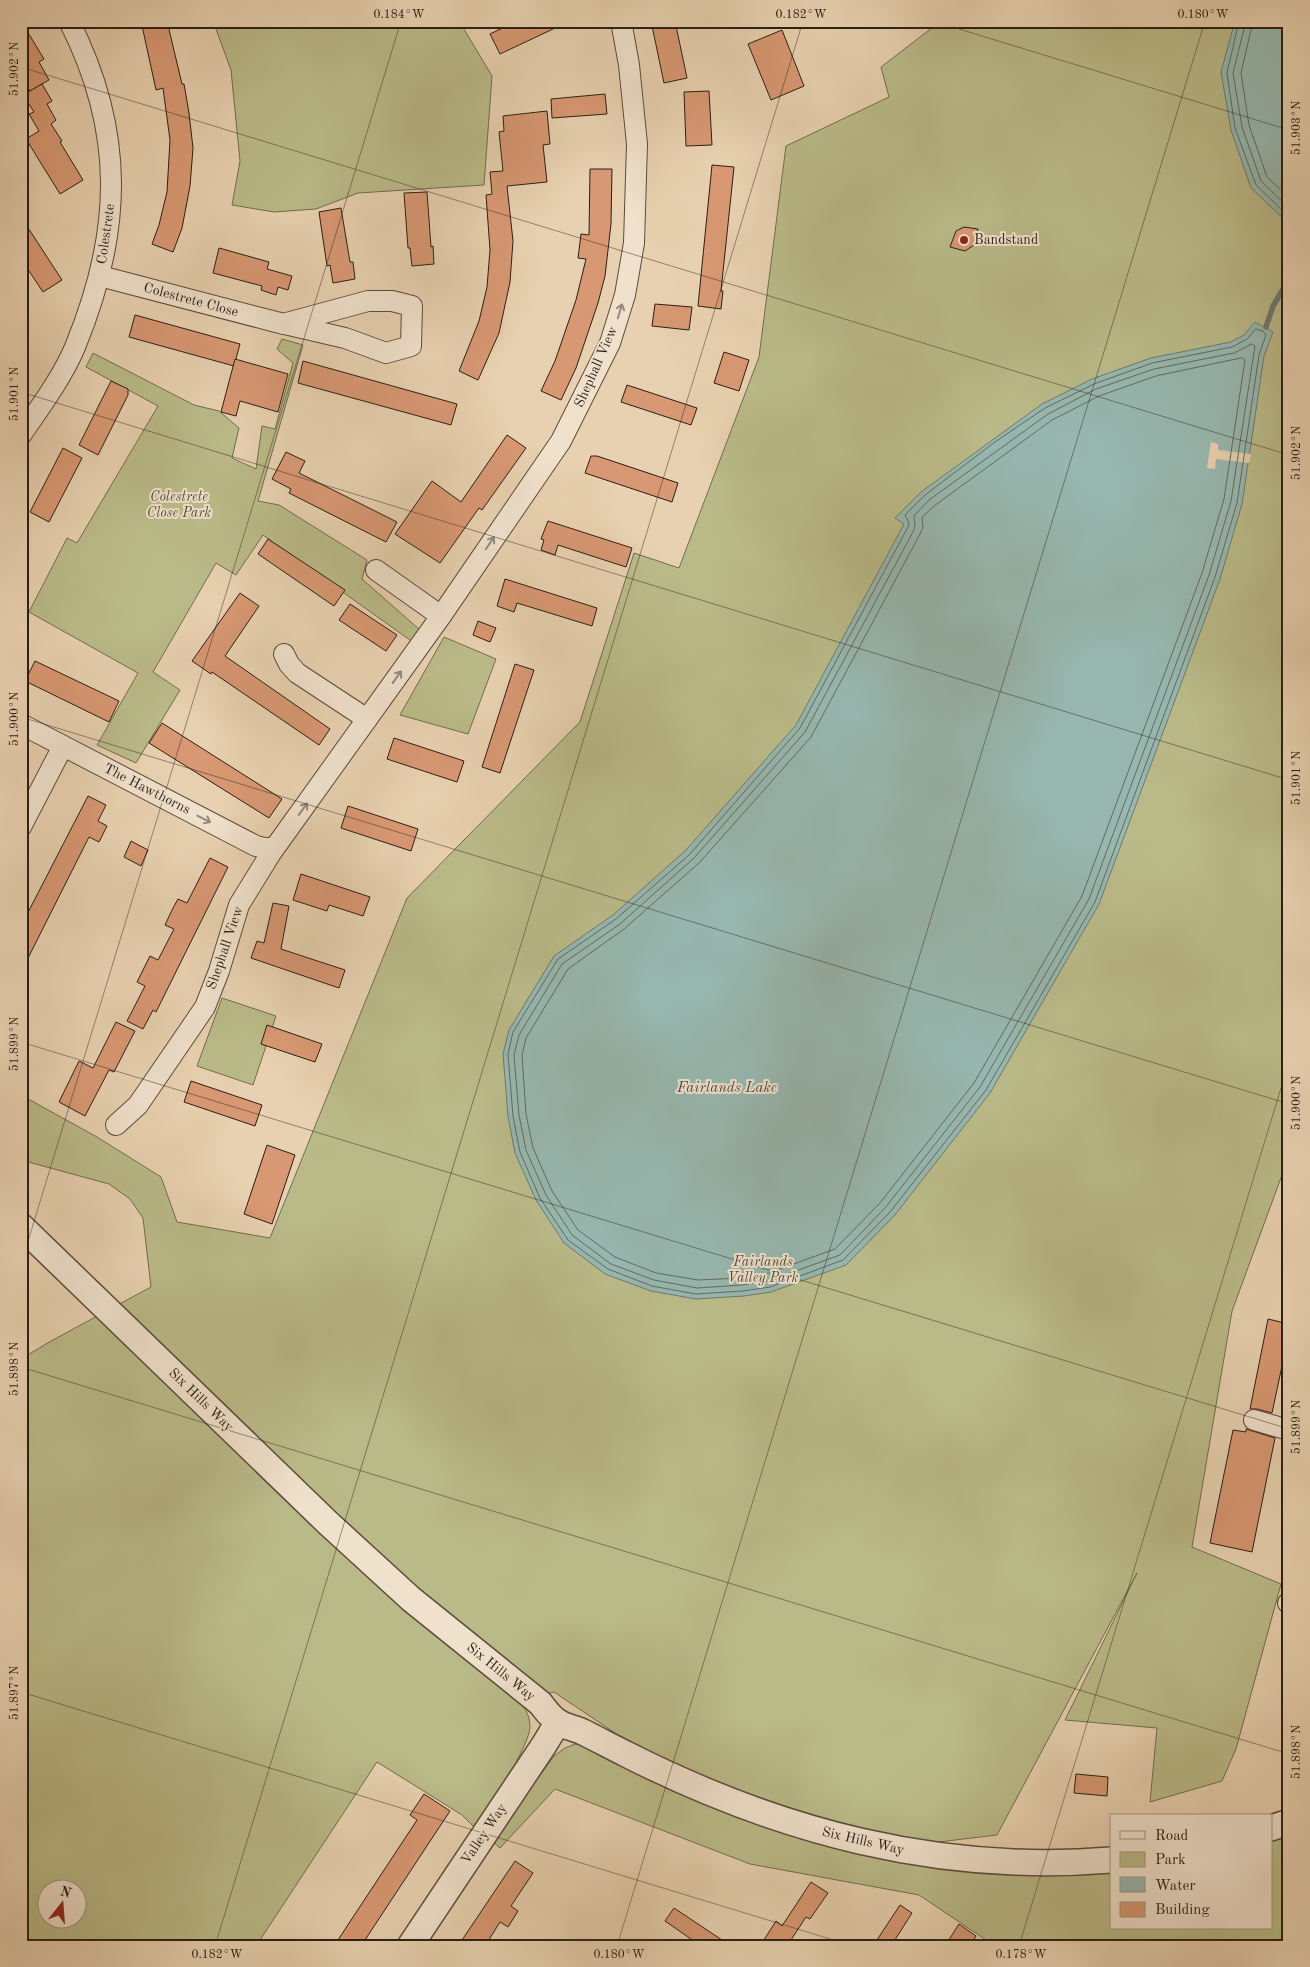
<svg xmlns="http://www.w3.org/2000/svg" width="1310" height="1967" viewBox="0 0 1310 1967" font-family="'Old Standard TT',serif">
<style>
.green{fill:#baba88;stroke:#726c4e;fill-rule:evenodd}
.water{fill:#97b7af;stroke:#6c7a71}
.pier{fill:#e8d1b0}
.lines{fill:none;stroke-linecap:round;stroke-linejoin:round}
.shore{stroke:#616a62;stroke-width:1}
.stream{stroke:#6c7a71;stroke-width:5.5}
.building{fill:#d89873;stroke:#2b1e15}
.minor-casing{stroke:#5a4b3c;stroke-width:22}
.tertiary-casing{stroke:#5a4b3c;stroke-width:28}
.minor{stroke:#f0e1cc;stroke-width:20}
.tertiary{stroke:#f0e1cc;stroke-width:25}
.oneway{stroke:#97897a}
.ticks{fill:none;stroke:#2b1e15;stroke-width:1;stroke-opacity:0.45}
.poi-dot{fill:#8f2418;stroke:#f0e1cc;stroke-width:2}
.labels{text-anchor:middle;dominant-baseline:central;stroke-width:4;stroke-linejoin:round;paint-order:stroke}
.street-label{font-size:14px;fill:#2b1e15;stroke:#f0e1cc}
.poi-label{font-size:14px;fill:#2b1e15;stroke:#f0e1cc;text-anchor:start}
.park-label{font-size:14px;font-style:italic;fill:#564d38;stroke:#f0e1cc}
.water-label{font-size:15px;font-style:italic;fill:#4b4c43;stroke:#f0e1cc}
.neatline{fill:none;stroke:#2b1e15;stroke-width:2}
.ticks-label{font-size:12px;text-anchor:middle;fill:#2b1e15}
</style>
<rect width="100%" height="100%" fill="#e8d1b0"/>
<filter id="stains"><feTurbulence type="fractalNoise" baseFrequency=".004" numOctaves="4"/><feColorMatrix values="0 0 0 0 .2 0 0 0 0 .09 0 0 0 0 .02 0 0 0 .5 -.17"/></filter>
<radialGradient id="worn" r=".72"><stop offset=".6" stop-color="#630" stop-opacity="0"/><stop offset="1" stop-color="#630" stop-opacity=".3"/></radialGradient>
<g class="green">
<path d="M213 21H459L492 76 484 185 358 193 316 209 274 212 232 205 240 161 231 70Z"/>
<path d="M941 21H1289V1156L1232 1311 1192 1547 1281 1584 1236 1749 1222 1781 1150 1802 1157 1728 1065 1720 1137 1573 997 1835 930 1843 814 1820 693 1774 618 1735 554 1692 521 1702C526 1710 530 1717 530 1727 530 1745 488 1810 476 1829L462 1815 377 1762 256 1946H21V1359L51 1341 151 1287 143 1218 130 1199 109 1184 21 1160V1095L97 1137 161 1177 177 1222 270 1238 407 898 580 722 634 553 679 568 759 357 786 146 889 97 881 67ZM48 1890H78V1920H48Z"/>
<path d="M282 339 303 345 258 501 279 505 367 560 362 579 420 630 414 643 263 535 236 575 216 563 153 672 180 690 136 763 97 745 138 673 29 612 67 538 77 543 158 406 86 367 93 353 194 405 219 411 239 428 232 458 256 469 262 426 275 429 293 363 277 349Z"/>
<path d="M444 637 496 659 468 734 400 715Z"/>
<path d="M222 998 276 1016 253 1085 197 1066Z"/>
<path d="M575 1744 586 1745 773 1827 1111 1869V1928H1271V1838L1289 1833V1946H995L919 1895 750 1864 555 1789 500 1848 492 1841 554 1756 565 1748Z"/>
</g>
<g class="water">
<path d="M1235 21H1289V224L1251 188 1231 130 1221 72Z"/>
<path d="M1255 322 1273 332 1264 356 1242 504 1220 579 1099 904 990 1093 894 1216 846 1265 771 1292 744 1296 696 1299 651 1291 605 1274 564 1243 536 1200 515 1153 508 1116 503 1054 509 1030 554 956 613 915 686 850 796 725 904 524 895 518 921 492 1042 404 1092 379 1151 358 1231 342 1244 335Z"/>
</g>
<path class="pier" d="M1211 442 1218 444V450L1251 454 1249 463 1216 459 1215 469 1207 468Z"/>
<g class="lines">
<g class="shore">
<path d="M1239 21 1227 73 1235 128 1256 185 1289 217"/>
<path d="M1246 21 1233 73 1242 127 1261 181 1289 208"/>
<path d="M1253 21 1241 73 1249 125 1267 177 1289 198"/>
<path d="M1256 329 1263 331 1266 335 1259 355 1237 503 1215 577 1095 902 986 1090 890 1212 843 1260 770 1287 743 1291 696 1294 652 1286 608 1269 568 1240 540 1198 520 1152 513 1116 508 1054 513 1032 558 959 616 919 690 854 800 728 908 527 909 523 905 515 925 495 995 442 1045 408 1094 384 1152 363 1232 347 1247 339Z"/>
<path d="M1252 344 1255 346 1231 501 1209 575 1089 899 980 1087 885 1208 840 1255 768 1281 742 1285 697 1288 654 1280 611 1264 572 1235 546 1195 526 1150 519 1115 514 1055 519 1035 562 964 620 924 694 858 805 732 914 530 915 523 914 516 929 500 1048 414 1096 389 1154 369 1234 353Z"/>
<path d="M1242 358 1245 360 1224 499 1202 573 1082 896 974 1083 880 1203 835 1249 766 1274 741 1278 698 1280 656 1273 615 1257 578 1230 552 1191 533 1148 526 1114 522 1055 526 1038 568 969 624 929 699 863 811 737 920 534 923 527 922 517 934 506 1052 420 1099 396 1156 376Z"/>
</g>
<path class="stream" d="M1266 327 1273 306 1289 279"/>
</g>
<g class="building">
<path d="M21 21 44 59 39 62 49 80 30 91 21 76Z"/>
<path d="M141 21H167L182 84H184L189 113 193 148 190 186 182 228 173 252 152 244 159 225 167 192 170 140 163 88 156 90Z"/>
<path d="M517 21H570L500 54 490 34Z"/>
<path d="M651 21H675L687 78 664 83Z"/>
<path d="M782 30 804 86 771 100 748 44Z"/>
<path d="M42 84 52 101 47 104 56 120 51 124 62 141 60 142 83 180 60 194 26 139 39 131 29 114 34 112 23 95Z"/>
<path d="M709 91 712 145 686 146 684 92Z"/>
<path d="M605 94 607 114 552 118 551 99Z"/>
<path d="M547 111 550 144 543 145 547 182 507 186 513 241 510 282 499 333 478 380 459 371 479 321 487 287 490 250 486 195 492 194 490 172 503 171 499 132 504 131 503 116Z"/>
<path d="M712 165 734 167 721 291H723L721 309 698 306Z"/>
<path d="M590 169H612L611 224 605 276 598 303 576 368 561 400 541 391 555 361 576 300 586 259 578 258 581 234 589 235Z"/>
<path d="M427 192 431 247 433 246 434 264 412 266 410 248H408L404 193Z"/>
<path d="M341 208 350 262H353L355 279 333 283 330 265 327 266 319 212Z"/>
<path d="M21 217 62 280 43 292 21 259Z"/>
<path d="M964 227 978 229 974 245 965 251 950 247 956 231Z"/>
<path d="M219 248 269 262 267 269 292 276 288 290 278 287 276 295 261 290 262 286 213 273Z"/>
<path d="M655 304 692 307 689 330 652 326Z"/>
<path d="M135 315 240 344 234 366 129 337Z"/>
<path d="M724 352 749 360 739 391 714 383Z"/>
<path d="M235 359 288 374 278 412 240 401 236 416 221 412Z"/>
<path d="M303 361 457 404 451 425 298 383Z"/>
<path d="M111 381 128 389V395L98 455 79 445Z"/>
<path d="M627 385 697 408 691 425 621 402Z"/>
<path d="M507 435 526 448 482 510 479 508 440 563 395 534 432 481 461 502Z"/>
<path d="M63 448 82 458 49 522 30 512Z"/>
<path d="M286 452 305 461 299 473 397 522 386 542 289 493 291 489 272 479Z"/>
<path d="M591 456H597L678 483 672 502 585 473Z"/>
<path d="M548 521 632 548 626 567 558 545 555 555 541 550 544 540 541 539Z"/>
<path d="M268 539 345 590 334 606 258 554Z"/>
<path d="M505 579 597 608 592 626 517 603 514 612 497 606Z"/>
<path d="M240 593 259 606 225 656 330 729 319 745 212 672 211 674 192 661Z"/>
<path d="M350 604 397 635 386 651 339 620Z"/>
<path d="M478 621 496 628 490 642 473 635Z"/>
<path d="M35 661 119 701 109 722 25 681Z"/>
<path d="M515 664 534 670 500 773 482 767Z"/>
<path d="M162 723 282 799 269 818 149 743Z"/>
<path d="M394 738 464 761 457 782 387 759Z"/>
<path d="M88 796 106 805 98 821 107 826 99 842 89 837 21 972V926Z"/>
<path d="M348 806 418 829 411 851 341 828Z"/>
<path d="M131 841 148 850 141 866 124 857Z"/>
<path d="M210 858 228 867 156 1012 153 1010 143 1029 127 1021 145 986 137 982 150 956 158 960 174 929 165 925 173 908 178 899 187 903Z"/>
<path d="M301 874 370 897 363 916 329 905 327 911 293 900Z"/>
<path d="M273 903 289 906 281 949 345 970 339 988 251 958 257 941 264 943Z"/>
<path d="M116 1022 135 1031 114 1072 109 1070 85 1116 59 1102 79 1061 93 1068Z"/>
<path d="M267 1025 322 1044 315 1062 261 1044Z"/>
<path d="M191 1081 262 1105 255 1126 184 1102Z"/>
<path d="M267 1145 295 1155 272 1224 244 1214Z"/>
<path d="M1268 1319 1289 1324V1333L1272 1413 1257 1409H1250Z"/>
<path d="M1246 1429 1275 1438 1252 1552 1210 1543 1233 1430 1246 1432Z"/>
<path d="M1076 1774 1108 1777 1107 1796 1074 1793Z"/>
<path d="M424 1794 450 1811 361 1946H334L417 1820 410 1815Z"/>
<path d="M515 1861 533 1873 511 1906 518 1911 508 1927 500 1922 485 1946H458Z"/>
<path d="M811 1882 828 1893 810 1919 806 1917 787 1946H760L776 1921 782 1926Z"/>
<path d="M900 1905 912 1913 891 1946H873Z"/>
<path d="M674 1908 731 1946H701L665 1921Z"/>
<path d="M959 1924 976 1936 970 1946H945Z"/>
</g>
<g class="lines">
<g class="minor-casing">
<g id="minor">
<path d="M100 276 276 322 345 338 386 353 411 346 412 306 392 301H368L283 324"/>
<path d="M21 435C39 409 63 376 75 347 122 233 126 133 69 21"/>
<path d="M376 570 441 616"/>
<path d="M284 654 289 664 297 673 367 719"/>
<path d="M21 724 256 846 265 848H274"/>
<path d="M21 827 63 746"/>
<path d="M116 1125 138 1105 205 1007 219 971 239 905 271 853 441 616 561 441 610 343 625 295 634 243 637 144 629 65 621 21"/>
<path d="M1254 1420 1289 1430"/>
<path d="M1288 1603H1289"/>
</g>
</g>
<g class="tertiary-casing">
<g id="tertiary">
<path d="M21 1226 328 1523 411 1599 540 1703C545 1709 551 1718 558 1722 565 1727 575 1728 583 1732 597 1739 612 1747 626 1754 780 1832 939 1874 1111 1860"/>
<path d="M1271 1828 1289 1822"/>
<path d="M410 1946 544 1745 558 1722"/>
</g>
</g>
<use href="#minor" class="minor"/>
<use href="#tertiary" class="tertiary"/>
</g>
<defs><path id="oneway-shaft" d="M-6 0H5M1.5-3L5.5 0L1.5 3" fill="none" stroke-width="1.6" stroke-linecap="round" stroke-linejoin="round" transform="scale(1.25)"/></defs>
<g class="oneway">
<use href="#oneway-shaft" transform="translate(620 311) rotate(-73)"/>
<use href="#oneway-shaft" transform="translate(490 543) rotate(-56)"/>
<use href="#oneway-shaft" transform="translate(397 677) rotate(-54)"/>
<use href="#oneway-shaft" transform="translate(303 809) rotate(-54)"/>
<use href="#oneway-shaft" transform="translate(204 819) rotate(27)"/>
</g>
<path class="ticks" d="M933 21 1289 130M21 67 1289 455M21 392 1289 780M21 717 1289 1104M21 1042 1289 1429M21 1264 401 21M21 1367 1289 1754M21 1692 853 1946M215 1946 803 21M617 1946 1205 21M1019 1946 1289 1062"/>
<circle class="poi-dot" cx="964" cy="240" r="5"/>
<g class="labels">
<g class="street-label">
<text transform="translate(106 234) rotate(-82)">Colestrete</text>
<text transform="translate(191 300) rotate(15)">Colestrete Close</text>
<text transform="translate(596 367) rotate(-66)">Shephall View</text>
<text transform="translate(147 789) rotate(27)">The Hawthorns</text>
<text transform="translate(225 948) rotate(-71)">Shephall View</text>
<text transform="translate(201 1400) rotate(44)">Six Hills Way</text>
<text transform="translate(501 1672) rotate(39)">Six Hills Way</text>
<text transform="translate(484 1834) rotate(-56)">Valley Way</text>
<text transform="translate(863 1841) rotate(13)">Six Hills Way</text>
</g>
<g class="poi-label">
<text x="974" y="240">Bandstand</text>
</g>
<g class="park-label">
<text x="179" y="497">Colestrete<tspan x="179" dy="16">Close Park</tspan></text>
<text x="763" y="1262">Fairlands<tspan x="763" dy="16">Valley Park</tspan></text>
</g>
<g class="water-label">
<text x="727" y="1088">Fairlands Lake</text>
</g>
</g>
<rect width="1310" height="1967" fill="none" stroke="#e8d1b0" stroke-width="55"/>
<rect x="1110" y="1814" width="162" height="115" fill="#f0e1cc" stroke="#a19383"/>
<rect x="1120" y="1831" width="25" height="8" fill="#f0e1cc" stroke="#a19383"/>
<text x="1155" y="1840" font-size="15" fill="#2b1e15">Road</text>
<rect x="1120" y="1852" width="25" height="15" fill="#baba88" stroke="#a19383"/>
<text x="1155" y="1864" font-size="15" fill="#2b1e15">Park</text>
<rect x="1120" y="1877" width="25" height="15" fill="#97b7af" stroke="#a19383"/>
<text x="1155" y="1890" font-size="15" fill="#2b1e15">Water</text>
<rect x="1120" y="1902" width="25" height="15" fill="#d89873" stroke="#a19383"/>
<text x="1155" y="1914" font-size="15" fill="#2b1e15">Building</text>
<g transform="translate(62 1904) rotate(17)"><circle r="24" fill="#f0e1cc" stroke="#a19383"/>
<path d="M0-4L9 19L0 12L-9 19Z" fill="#8f2418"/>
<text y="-8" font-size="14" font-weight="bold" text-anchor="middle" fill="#2b1e15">N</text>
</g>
<rect x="28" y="28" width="1254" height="1912" class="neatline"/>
<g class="ticks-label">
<text x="399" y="18">0.184°W</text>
<text x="801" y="18">0.182°W</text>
<text x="1203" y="18">0.180°W</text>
<text transform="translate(14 69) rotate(-90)" y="4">51.902°N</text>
<text transform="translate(1296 128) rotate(-90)" y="4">51.903°N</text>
<text transform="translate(14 394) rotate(-90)" y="4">51.901°N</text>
<text transform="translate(1296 453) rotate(-90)" y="4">51.902°N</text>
<text transform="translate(14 719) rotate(-90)" y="4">51.900°N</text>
<text transform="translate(1296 778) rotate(-90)" y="4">51.901°N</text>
<text transform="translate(14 1044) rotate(-90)" y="4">51.899°N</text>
<text transform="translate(1296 1103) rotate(-90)" y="4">51.900°N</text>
<text transform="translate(14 1369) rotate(-90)" y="4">51.898°N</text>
<text transform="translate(1296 1427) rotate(-90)" y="4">51.899°N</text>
<text transform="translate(14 1693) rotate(-90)" y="4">51.897°N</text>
<text transform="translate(1296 1752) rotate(-90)" y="4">51.898°N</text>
<text x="217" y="1958">0.182°W</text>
<text x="619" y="1958">0.180°W</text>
<text x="1021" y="1958">0.178°W</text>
</g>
<rect width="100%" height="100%" filter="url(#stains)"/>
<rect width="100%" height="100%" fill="url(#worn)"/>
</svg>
